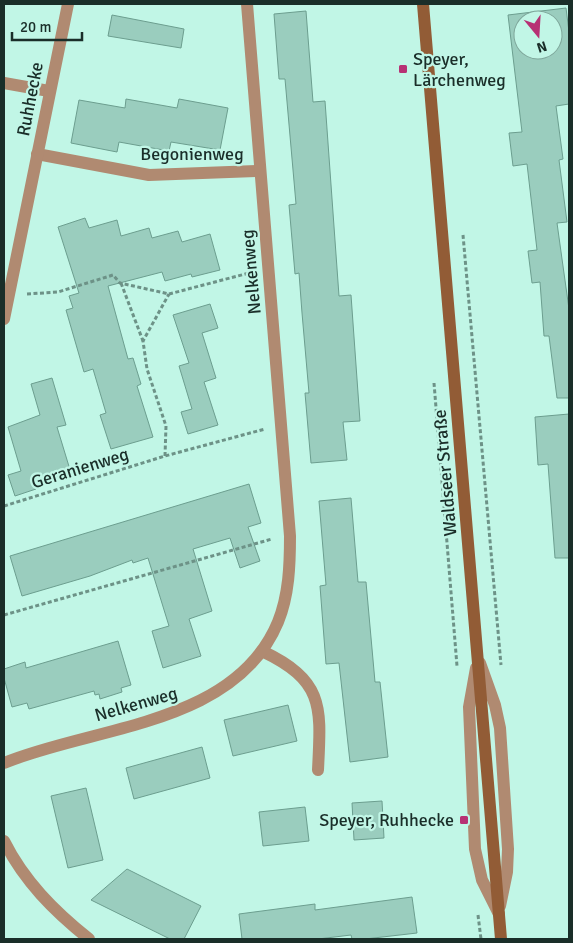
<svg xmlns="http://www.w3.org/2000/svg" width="573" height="943" viewBox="0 0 573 943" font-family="Signika,sans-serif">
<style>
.building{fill:#9acdbe;stroke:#6c9e8f;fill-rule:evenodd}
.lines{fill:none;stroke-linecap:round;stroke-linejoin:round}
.path{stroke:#6d9287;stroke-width:3;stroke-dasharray:4 2.5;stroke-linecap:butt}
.lane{stroke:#b08a71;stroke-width:12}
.street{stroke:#b08a71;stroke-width:12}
.secondary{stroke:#925c36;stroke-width:12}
.poi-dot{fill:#b73174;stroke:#c1f6e6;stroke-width:2}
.labels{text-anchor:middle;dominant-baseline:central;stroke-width:4.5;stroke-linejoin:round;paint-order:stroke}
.poi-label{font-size:18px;fill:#1a2e29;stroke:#c1f6e6;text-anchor:start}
.street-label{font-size:18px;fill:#1a2e29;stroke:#c1f6e6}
</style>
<rect width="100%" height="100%" fill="#c1f6e6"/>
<g class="building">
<path d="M566 8 569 32V104L556 106 563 159 559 160 567 222 557 223 569 309V398H557L549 336H544L540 282 532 283 528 251 537 250 527 164 513 166 509 133 522 132 508 15ZM523 20H553V50H523Z"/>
<path d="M306 11 313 102 325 101 339 296 351 295 360 421 343 422 347 460 311 463 305 393H309L302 313 299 273 295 274 289 205 296 204 285 79H279L274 14Z"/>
<path d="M112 15 184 29 181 48 108 36Z"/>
<path d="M126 99 177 108 179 99 228 108 220 150 171 142 169 151 119 142 117 152 71 143 79 100 125 108Z"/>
<path d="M85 218 89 228 117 220 121 236 149 228 152 238 178 231 182 242 210 234 220 270 192 277 191 274 165 281 162 272 108 286 128 359 133 358 141 384 137 386 153 437 111 449 100 415 106 413 93 369 84 372 66 310 73 308 69 296 79 293 58 227Z"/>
<path d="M210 304 218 328 202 333 216 378 204 382 218 425 188 434 181 412 192 409 179 366 189 363 173 315Z"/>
<path d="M52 378 66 425 57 427 71 473 53 478 54 481 36 487V489L15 496 8 475 21 471 8 427 40 415 31 384Z"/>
<path d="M569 414V558H555L548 464 538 465 535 417Z"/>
<path d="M249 484 261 523 248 527 260 561 240 568 230 538 193 549 212 611 189 619 201 656 163 668 152 631 169 626 148 558 133 563 132 560 90 576 22 596 10 556Z"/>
<path d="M351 498 358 582H366L375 682H380L388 757 350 762 339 663 326 664 320 586 326 585 319 501Z"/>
<path d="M118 641 131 685 121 688 122 692 100 699 99 694 95 695 94 691 29 709 27 703 12 707 4 678V669L25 662 26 668Z"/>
<path d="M288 705 297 741 233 756 224 720Z"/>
<path d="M202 747 210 778 134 799 126 768Z"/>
<path d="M86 788 103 860 68 868 51 796Z"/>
<path d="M382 801 384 838 354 840 352 803Z"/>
<path d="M305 807 309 841 263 846 259 812Z"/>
<path d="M127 869 201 906 184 939H170L91 900Z"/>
<path d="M412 897 417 933 365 939H352L351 935 318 939H242L239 914 315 904V910Z"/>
</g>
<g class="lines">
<g class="path">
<path d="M463 235 501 665"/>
<path d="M121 283 143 341"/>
<path d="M27 294 58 292 113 275 120 283 169 294 253 272"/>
<path d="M434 383 457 666"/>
<path d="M165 456 166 426 147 369 143 341 169 294"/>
<path d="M4 506 165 456 265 429"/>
<path d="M4 615 272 539"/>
<path d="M478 915 481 939"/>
</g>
<g class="lane">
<path d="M480 663 495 705 500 728 508 849 507 872 500 906"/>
<path d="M476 668 469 707 475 849 482 880 499 914"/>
</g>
<g class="street">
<path d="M4 83 49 91"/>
<path d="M37 154 149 175 259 171"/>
<path d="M4 319 68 4"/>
<path d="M262 651C325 681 321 707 318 770"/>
<path d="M4 763C93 726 235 726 278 622 289 595 290 565 290 536L247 4"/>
<path d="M4 841C24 881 54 911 89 939"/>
</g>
<path class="secondary" d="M423 4 501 939"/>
</g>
<g class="poi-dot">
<rect x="398" y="64" width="10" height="10" rx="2.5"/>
<rect x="459" y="815" width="10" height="10" rx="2.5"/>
</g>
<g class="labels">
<g class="poi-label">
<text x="413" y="59">Speyer,<tspan x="413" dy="21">Lärchenweg</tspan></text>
<text x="454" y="820" text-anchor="end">Speyer, Ruhhecke</text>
</g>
<g class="street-label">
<text transform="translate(30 99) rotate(-79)">Ruhhecke</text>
<text x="192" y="154">Begonienweg</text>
<text transform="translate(251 272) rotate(-95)">Nelkenweg</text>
<text transform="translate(80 468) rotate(-17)">Geranienweg</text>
<text transform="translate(445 473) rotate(-95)">Waldseer Straße</text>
<text transform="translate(136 704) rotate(-16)">Nelkenweg</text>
</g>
</g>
<rect width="573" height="943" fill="none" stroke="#1a2e29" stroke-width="10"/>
<g transform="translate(538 35) rotate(162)"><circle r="24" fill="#c1f6e6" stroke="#7ea69a"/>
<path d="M0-4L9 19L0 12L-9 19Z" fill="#b73174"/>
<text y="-8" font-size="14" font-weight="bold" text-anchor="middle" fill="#1a2e29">N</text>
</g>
<path d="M12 32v8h70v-8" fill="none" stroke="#1a2e29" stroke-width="2.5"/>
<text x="20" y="32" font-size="15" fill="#1a2e29" stroke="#c1f6e6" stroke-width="4" paint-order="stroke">20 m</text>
</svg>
